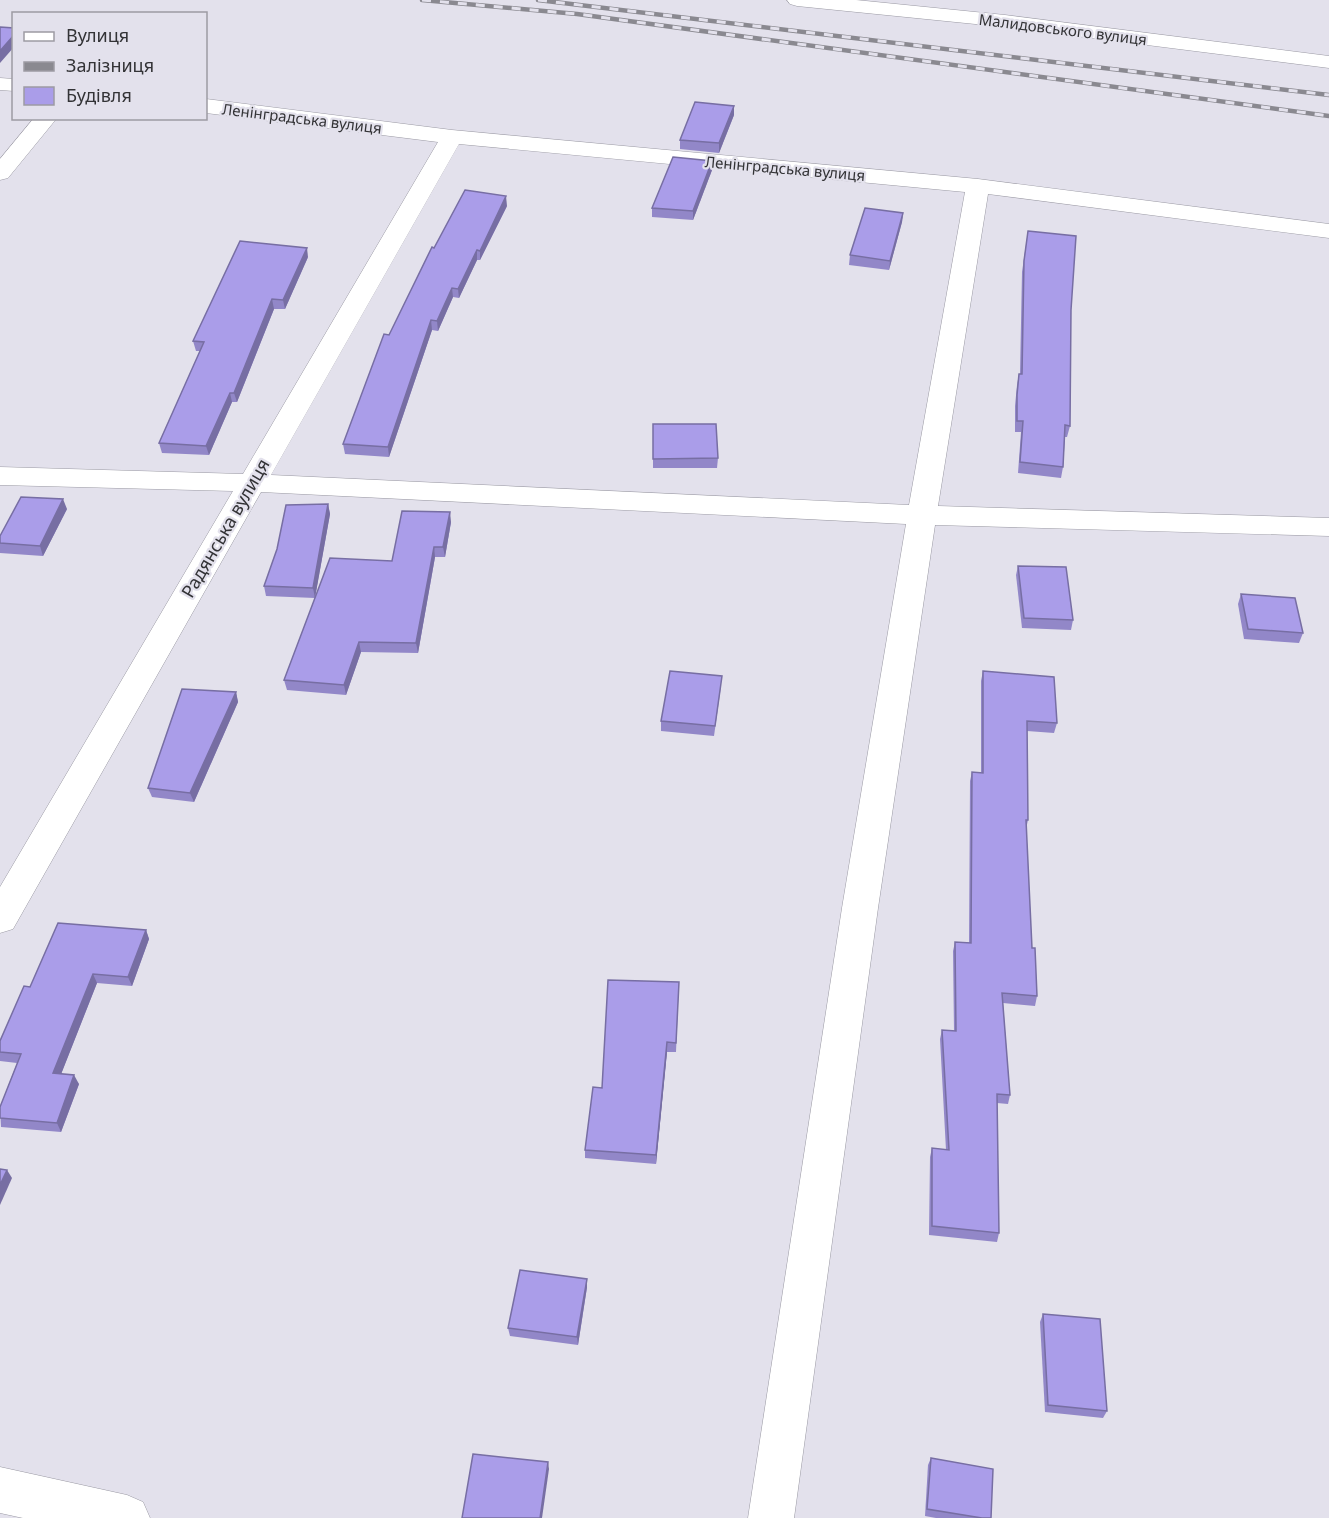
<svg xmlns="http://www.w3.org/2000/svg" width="1329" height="1518" viewBox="0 0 1329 1518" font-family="'Noto Sans',sans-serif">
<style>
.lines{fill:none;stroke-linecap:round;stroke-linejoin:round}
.minor-casing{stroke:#9a99a3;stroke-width:1}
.minor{fill:#fff;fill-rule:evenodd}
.rail-casing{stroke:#8a8990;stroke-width:4.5}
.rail{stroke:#e3e1ec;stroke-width:3;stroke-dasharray:9;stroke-linecap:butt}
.wall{fill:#9287c8}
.shaded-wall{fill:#776ea3}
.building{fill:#aa9de9;stroke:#776ea3;stroke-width:1.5}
.labels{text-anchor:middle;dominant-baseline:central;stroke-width:4.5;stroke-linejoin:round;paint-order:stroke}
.far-street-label{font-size:15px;fill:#333336;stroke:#e3e1ec}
.street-label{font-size:18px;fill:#333336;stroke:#e3e1ec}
</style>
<rect width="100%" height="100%" fill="#e3e1ec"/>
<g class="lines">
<g class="minor-casing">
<g id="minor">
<path d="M787 0H856L1005 15 1329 56V68L1005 27 797 6 790 4Z"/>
<path d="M0 78 14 79V91L0 90Z"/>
<path d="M206 99 452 130 978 179 1329 224V238L988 194 938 506 1329 518V536L935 525 878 908 794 1518H748L842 908 906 524 261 492 13 929 0 933V887L233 491 0 485V467L243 474 438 142 206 113ZM459 144 965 192 909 505 271 475Z"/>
<path d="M34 118H57L8 178 0 180V159Z"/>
<path d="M0 1467 127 1495 143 1502 150 1518H23L0 1513Z"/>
</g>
</g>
<use href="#minor" class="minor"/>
<g class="rail-casing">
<g id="rail">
<path d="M422 0 577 14 1329 116"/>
<path d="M538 0 1329 95"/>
</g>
</g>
<use href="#rail" class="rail"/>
</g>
<g class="wall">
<path d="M734 115 719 153 680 149V140Z"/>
<path d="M712 170 693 220 652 217V208Z"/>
<path d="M507 206 480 260H477L459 298 453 297 438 331 432 330 389 457 345 454 343 444 389 335 434 248Z"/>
<path d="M903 213 902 222 889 270 849 265 850 255Z"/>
<path d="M1028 231 1071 310 1070 426 1067 437H1065L1063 467 1061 478 1018 473 1021 432H1015V406L1017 385 1019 374H1020L1022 272Z"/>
<path d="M308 257 285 309H274L237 402H232L209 455 162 453 159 443 200 351H196L193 341Z"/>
<path d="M653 424 718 458 717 468H653Z"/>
<path d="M328 504 330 514 315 597 392 561 451 522 445 557H435L418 653 361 652 346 695 287 690 284 680 315 598 266 596 264 586Z"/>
<path d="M67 509 43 556 0 553V536Z"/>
<path d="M1018 566 1073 620 1071 630 1022 628 1016 575Z"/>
<path d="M1241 594 1303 633 1299 643 1244 639 1238 604Z"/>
<path d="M983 671 1057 723 1054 733 1027 731 1028 820 1026 829 1032 948 1037 996 1035 1006 1003 1003 1010 1095 1008 1104 997 1103 999 1233 997 1242 929 1235 930 1157 932 1148 946 1150 940 1039 942 1030 954 1031 953 951 955 942 969 943 970 781 972 772H981V681Z"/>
<path d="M721 686 714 736 661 731V721Z"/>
<path d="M236 692 238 702 194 802 152 797 148 788Z"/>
<path d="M146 930 149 939 132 986 97 983 61 1074 79 1084 61 1132 1 1127 0 1107 17 1063 0 1061V1041L30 987Z"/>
<path d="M679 982 676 1052H667L656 1164 585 1158V1150L602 1088Z"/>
<path d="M587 1279V1287L578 1345 510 1336 508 1328Z"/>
<path d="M1043 1314 1107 1411 1103 1418 1045 1412 1040 1322Z"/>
<path d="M931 1458 991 1518H936L925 1516 928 1465Z"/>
</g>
<g class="shaded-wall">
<path d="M14 35V47L0 63V51Z"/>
<path d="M734 106V115L719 153V143Z"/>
<path d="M712 161V170L693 220V211Z"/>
<path d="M506 196 507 206 480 260V251Z"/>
<path d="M903 213 902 222 889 270 890 261Z"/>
<path d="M307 248 308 257 285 309 283 300Z"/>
<path d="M477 250V260L459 298 458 289Z"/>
<path d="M452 288 453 297 438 331 437 321Z"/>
<path d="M272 299 274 309 237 402 234 393Z"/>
<path d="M431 320 432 330 389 457 388 447Z"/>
<path d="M230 393 232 402 209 455 206 446Z"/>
<path d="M63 499 67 509 43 556 40 546Z"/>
<path d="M328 504 330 514 315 598 313 588Z"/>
<path d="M450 512 451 522 445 557 443 547Z"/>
<path d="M434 547 435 557 418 653 416 643Z"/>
<path d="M359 642 361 652 346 695 344 685Z"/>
<path d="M236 692 238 702 194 802 190 793Z"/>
<path d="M146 930 149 939 132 986 128 977Z"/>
<path d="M93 974 97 983 58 1082 53 1073Z"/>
<path d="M667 1042V1052L656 1164V1155Z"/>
<path d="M74 1075 79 1084 61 1132 57 1123Z"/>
<path d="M7 1170 12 1178 0 1205V1185Z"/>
<path d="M587 1279V1287L578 1345 577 1337Z"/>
<path d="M548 1462 549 1469 542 1518H540Z"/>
</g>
<g class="building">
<path d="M0 27 14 28V35L0 51Z"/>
<path d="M695 102 734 106 719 143 680 140Z"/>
<path d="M673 157 712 161 693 211 652 208Z"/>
<path d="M465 190 506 196 480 251 477 250 458 289 452 288 437 321 431 320 388 447 343 444 384 334 389 335 432 247 434 248Z"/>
<path d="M865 208 903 213 890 261 850 255Z"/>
<path d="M1028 231 1076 236 1071 310 1070 426 1065 425 1063 467 1020 462 1023 421H1017V395L1019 374H1022L1024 261Z"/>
<path d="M240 241 307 248 283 300 272 299 234 393H230L206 446 159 443 204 342 193 341Z"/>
<path d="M653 424H716L718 458 653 459Z"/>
<path d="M21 497 63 499 40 546 0 543V536Z"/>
<path d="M328 504 313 588 264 586 277 549 286 505Z"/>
<path d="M402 511 450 512 443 547H434L416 643 359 642 344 685 284 680 330 558 392 561Z"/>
<path d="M1018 566 1066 567 1073 620 1024 618Z"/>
<path d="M1241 594 1295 598 1303 633 1248 629Z"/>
<path d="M670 671 722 676 715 726 661 721Z"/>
<path d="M983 671 1054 677 1057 723 1027 721 1028 820H1026L1032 948H1035L1037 996 1002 993 1010 1095 997 1094 999 1233 932 1226V1148L949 1150 942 1030 956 1031 955 942 971 943 972 772 983 773Z"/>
<path d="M182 689 236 692 190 793 148 788Z"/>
<path d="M58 923 146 930 128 977 93 974 53 1073 74 1075 57 1123 0 1118V1107L21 1054 0 1052V1041L24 986 30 987Z"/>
<path d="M608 980 679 982 676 1043 667 1042 656 1155 585 1150 593 1087 602 1088Z"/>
<path d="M0 1169 7 1170 0 1185Z"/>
<path d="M520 1270 587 1279 577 1337 508 1328Z"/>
<path d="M1043 1314 1100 1319 1107 1411 1048 1405Z"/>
<path d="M473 1454 548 1462 540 1518H462Z"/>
<path d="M931 1458 993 1469 991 1518H982L927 1509Z"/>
</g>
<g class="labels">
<g class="far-street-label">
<text transform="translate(1063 29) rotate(7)">Малидовського вулиця</text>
<text transform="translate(302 118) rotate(7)">Ленінградська вулиця</text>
<text transform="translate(785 168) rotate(5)">Ленінградська вулиця</text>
</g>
<g class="street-label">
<text transform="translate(225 528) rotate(-60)">Радянська вулиця</text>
</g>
</g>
<rect x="12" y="12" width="195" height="108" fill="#e3e1ec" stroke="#9d9ba3" stroke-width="1.5"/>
<rect x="24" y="32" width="30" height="9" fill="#ffffff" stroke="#9d9ba3" stroke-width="1.5"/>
<text x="66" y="42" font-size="18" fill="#333336">Вулиця</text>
<rect x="24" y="62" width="30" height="9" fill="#8a8990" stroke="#9d9ba3" stroke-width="1.5"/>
<text x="66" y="72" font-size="18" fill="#333336">Залізниця</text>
<rect x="24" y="87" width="30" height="18" fill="#aa9de9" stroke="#9d9ba3" stroke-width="1.5"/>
<text x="66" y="102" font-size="18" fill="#333336">Будівля</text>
</svg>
